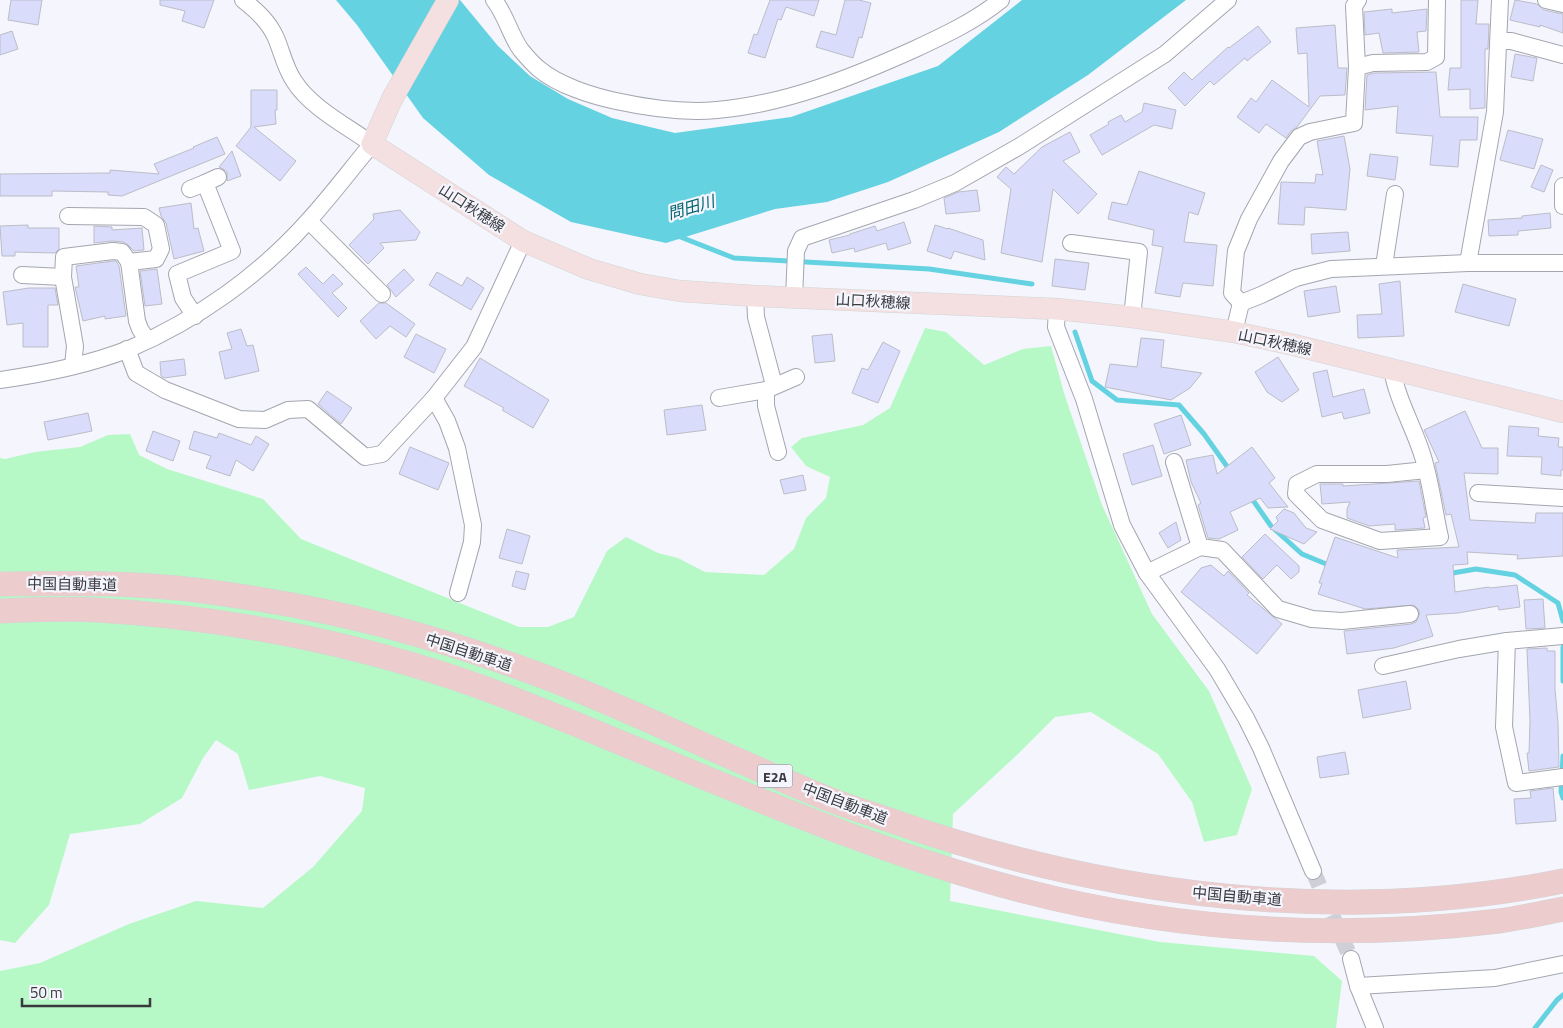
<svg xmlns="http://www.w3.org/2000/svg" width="1563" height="1028" viewBox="0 0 1563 1028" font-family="'Titillium Web','Noto Sans JP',sans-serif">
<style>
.green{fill:#b7f9c6}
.water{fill:#65d2e1}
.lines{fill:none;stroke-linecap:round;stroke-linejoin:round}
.stream{stroke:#65d2e1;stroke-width:5}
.building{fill:#d9dcfa;stroke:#bcbdc7}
.minor-tunnel{stroke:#cfd0d7;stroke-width:16;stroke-dasharray:16 8;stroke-linecap:butt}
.minor-casing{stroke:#a4a6af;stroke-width:18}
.major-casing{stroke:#d3d4d5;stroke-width:22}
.highway-casing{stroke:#d3d4d5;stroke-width:25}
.minor{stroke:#fff;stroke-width:16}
.major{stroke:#f4e0e0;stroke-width:21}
.highway{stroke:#eccccc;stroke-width:24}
.labels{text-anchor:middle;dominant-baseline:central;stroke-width:4.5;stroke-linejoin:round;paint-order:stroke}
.shield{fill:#f4f5fd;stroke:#717277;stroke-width:1}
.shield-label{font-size:14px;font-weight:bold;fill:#393a3e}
.street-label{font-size:15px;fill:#393a3e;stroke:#f4f5fd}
.water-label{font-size:16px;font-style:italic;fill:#00646f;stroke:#f4f5fd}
</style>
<rect width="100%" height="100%" fill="#f4f5fd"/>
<path class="green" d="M925 328 946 332 984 365 1023 349 1051 346 1064 393 1102 505 1152 614 1209 691 1252 789 1237 835 1204 842 1192 802 1158 754 1091 712 1055 717 1018 754 953 814 950 901 1160 942 1314 956 1342 981 1336 1028H0V971L40 963 129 924 196 901 263 908 313 867 362 811 365 788 320 776 249 790 238 754 216 740 203 758 182 798 140 824 70 834 49 905 15 943 0 940V458L5 459 35 452 80 447 108 435 130 434 139 455 167 469 263 499 301 539 519 627H548L574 617 607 551 626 537 658 553 678 558 705 572 764 575 794 549 806 518 826 498 830 477 806 466 791 447 802 438 863 425 890 408Z"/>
<path class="water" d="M336 0H460L498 46 530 76 568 99 612 118 675 133 791 117 938 66 1022 0H1186L1088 75 999 132 888 182 827 202 775 209 666 243 571 222 489 175 423 118 357 25Z"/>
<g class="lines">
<g class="stream">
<path d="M678 236 734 258 929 269 1032 284"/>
<path d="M1075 332 1092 381 1117 400 1179 405 1204 434 1231 472"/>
<path d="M1250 496 1271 526 1302 554 1331 566"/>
<path d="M1447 574 1476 569 1515 575 1558 603 1563 621"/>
<path d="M1563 647V681"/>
<path d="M1563 756 1561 792 1563 798"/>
<path d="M1535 1028 1557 1000 1563 995"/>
</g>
</g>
<g class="building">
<path d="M11 0H42L38 25 8 20Z"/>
<path d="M160 0H214L204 28 182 21 185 11 160 5Z"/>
<path d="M770 0H819L814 16 786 7 781 20 778 19 765 58 748 53 754 34 757 35Z"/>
<path d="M845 0H859L871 3 862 38 859 37 853 58 816 47 821 31 836 35Z"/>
<path d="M1461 0H1478L1476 24H1489L1488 49H1485V108L1470 109V89L1448 90 1450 68H1461Z"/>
<path d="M1515 0 1537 4 1544 10 1563 14V33L1540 25V27L1510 20Z"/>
<path d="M1392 9V13L1427 9 1426 31 1417 32 1419 52 1383 53 1379 33 1365 35 1364 12Z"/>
<path d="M1335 25 1338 68H1347L1345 95 1320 96 1297 127 1291 131 1286 138 1266 124 1259 133 1237 117 1251 98 1256 102 1272 80 1309 107 1307 53 1298 54 1296 28Z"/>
<path d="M1258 26 1271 42 1247 61 1245 58 1214 85 1210 81 1185 106 1168 88 1184 72 1192 80 1228 47 1229 48Z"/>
<path d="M12 31 18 49 0 55V35Z"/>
<path d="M1515 54 1537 58 1533 81 1511 77Z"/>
<path d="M1436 72 1440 117H1478L1477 140H1460L1458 167 1430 165 1433 136 1396 133 1398 106 1365 110 1367 75 1374 73Z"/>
<path d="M251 90H277V110H275L276 124 254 127 296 161 280 181 236 146 251 127Z"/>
<path d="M1144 103 1176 110 1172 129 1154 125 1102 155 1090 135 1109 124 1108 122 1121 115 1125 122 1142 112Z"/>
<path d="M1508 130 1543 139 1534 169 1500 160Z"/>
<path d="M1070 132 1080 152 1063 161 1097 194 1078 214 1053 189 1042 262 1001 253 1011 189 997 177 1006 167 1014 174 1042 147Z"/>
<path d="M1344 136 1350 169 1346 210 1305 207 1304 225 1278 224 1281 182 1315 183 1316 174 1323 175 1317 141Z"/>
<path d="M217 137 225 154 122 196 108 195V192L52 191V196H0V174L110 173V170L159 174 154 164 194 148 193 147Z"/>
<path d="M232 151 241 176 227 181V172L223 169 219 167Z"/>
<path d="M1370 154 1398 157 1395 180 1367 176Z"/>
<path d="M1541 165 1553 170 1544 192 1531 187Z"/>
<path d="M1139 171 1205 193 1198 215 1189 212 1184 242 1217 245 1213 286 1183 283 1180 297 1155 293 1163 247 1152 245 1154 230 1108 219 1112 202 1127 205Z"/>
<path d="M977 190 980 211 946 214 944 198 958 192Z"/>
<path d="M191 203 194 229 198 228 204 251 174 259 166 223 161 216 159 208Z"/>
<path d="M400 210 420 232 416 240 380 243 384 248 368 264 349 245 374 219 373 214Z"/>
<path d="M1550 213 1551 228 1518 231V235L1489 236 1488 220 1522 218V216Z"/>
<path d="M904 222 911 243 888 250 886 243 855 252 854 248 832 253 829 240 850 235V234L875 226 877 231Z"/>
<path d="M28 225V228H59V249L55 253 15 252V256H2L0 226Z"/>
<path d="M935 225 948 229V228L983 240 985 260 954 251 951 259 927 251Z"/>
<path d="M94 226 112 227V230L142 228 144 250 134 251 127 244 123 242 112 241 94 243Z"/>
<path d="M1348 232 1350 251 1312 254 1311 234Z"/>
<path d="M1055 259 1089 263 1085 290 1052 286Z"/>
<path d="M113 261H116L119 266 126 316 105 319V316L83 321 75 287H79L76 266Z"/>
<path d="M306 267 323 284 333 274 343 284 332 293 347 308 338 317 298 274Z"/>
<path d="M157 269 162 304 145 306 140 271Z"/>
<path d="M404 269 414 280 396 297 387 285Z"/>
<path d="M437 272 462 286 467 277 484 288 471 310 429 285Z"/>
<path d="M1400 281 1404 336 1358 338 1357 315 1382 314 1379 284Z"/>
<path d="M1463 284 1516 299 1509 326 1455 312Z"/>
<path d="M1336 286 1340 312 1308 317 1304 291Z"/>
<path d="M29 288H55L58 305H48V347H23V323L7 325 3 292Z"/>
<path d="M379 303H386L415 324 406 337 390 326 376 339 360 321Z"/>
<path d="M241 329 247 346 253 345 259 371 225 379 219 352 232 349 227 333Z"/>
<path d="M416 334 446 349 434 373 404 357Z"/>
<path d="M832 334 835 361 815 363 812 336Z"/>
<path d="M1141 338 1164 340 1161 367 1202 373 1190 388 1171 400 1105 387 1110 364 1137 367Z"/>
<path d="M883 342 900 351 878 403 852 393 862 368 868 370Z"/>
<path d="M1278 357 1299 390 1282 402 1267 392 1255 372Z"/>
<path d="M480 358 549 400 533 428 502 410 504 408 464 386Z"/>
<path d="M184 359 186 375 164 378 161 376 160 362Z"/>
<path d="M1327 370 1333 397 1364 389 1370 413 1344 419 1342 412 1322 417 1313 373Z"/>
<path d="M327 391 352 408 341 424 318 404Z"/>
<path d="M702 405 706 430 667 435 664 410Z"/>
<path d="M1465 411 1482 448H1498V474L1464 473 1470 520 1535 523 1536 513H1563V556L1517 559 1518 555 1467 552 1468 564 1453 565 1455 592 1489 587 1490 588 1517 585 1520 607 1499 610 1498 606 1458 613 1426 615 1433 636 1394 648 1347 654 1344 631 1411 624 1416 622 1420 613 1418 609 1414 605 1365 609 1318 594 1322 583H1319L1335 537 1398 558 1397 550 1459 547 1451 514 1446 515 1435 463 1439 462 1424 430Z"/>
<path d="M88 413 92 431 48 440 44 422Z"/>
<path d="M1181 415 1191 445 1164 454 1154 424Z"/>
<path d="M1509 426 1539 428 1538 436 1559 438 1558 447H1563V470H1561V476L1541 474 1542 457 1507 456Z"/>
<path d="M153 431 180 441 173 461 146 451Z"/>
<path d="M194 431 217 438 219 433 251 445 256 436 269 444 253 471 236 460 230 476 206 468 211 456 189 449Z"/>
<path d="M1153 445 1162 476 1132 485 1123 454Z"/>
<path d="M410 447 449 463 438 490 399 474Z"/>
<path d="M1252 447 1275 478 1269 483 1288 507 1268 508 1260 498 1230 512 1238 530 1219 539 1208 538 1198 505 1201 503 1191 482 1186 460 1213 455 1217 474Z"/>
<path d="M803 475 806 490 784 494 780 480Z"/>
<path d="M1419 481 1426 517 1423 518 1425 528 1395 530V524L1369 526 1347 518V509L1350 502 1322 504 1320 484H1343V486Z"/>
<path d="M1284 509 1294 513 1306 528 1317 532 1304 544 1270 529 1278 521 1276 517Z"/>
<path d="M1176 522 1181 540 1168 548 1159 533Z"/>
<path d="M507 529 530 536 522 564 499 558Z"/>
<path d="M1265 534 1299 566V572L1291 579 1277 565 1263 579 1242 557Z"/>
<path d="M1211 565 1224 576 1228 571 1249 593 1247 595 1282 624 1257 654 1181 592 1201 568Z"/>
<path d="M516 571 529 574 525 590 512 586Z"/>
<path d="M1543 599 1545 628 1526 629 1524 600Z"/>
<path d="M1547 648V651H1555V689L1558 723 1559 767 1529 771 1527 753H1529L1530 721 1527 649Z"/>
<path d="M1406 681 1411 709 1363 718 1358 690Z"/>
<path d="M1345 752 1349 774 1320 778 1317 757Z"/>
<path d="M1553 788 1556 821 1516 824 1514 799 1531 798 1530 791Z"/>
</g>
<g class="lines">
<path class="minor-tunnel" d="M1313 871 1351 959"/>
<g class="minor-casing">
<g id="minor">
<path d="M494 0C506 15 510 35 521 50 526 56 533 64 539 69 558 85 592 96 616 101 648 108 684 113 717 110 786 104 853 77 915 49 945 35 975 21 1001 0"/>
<path d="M1546 0 1563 4"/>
<path d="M1499 41H1511L1563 55"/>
<path d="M1357 67 1373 63 1427 62 1436 57 1437 0"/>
<path d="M1563 186V206"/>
<path d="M190 189 205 183"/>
<path d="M68 216 144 217 156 225 161 249 156 259 129 262"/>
<path d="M309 221 382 294"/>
<path d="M1071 243 1139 252 1132 317"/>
<path d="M1468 263 1495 112 1500 0"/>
<path d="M1384 266 1395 194"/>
<path d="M22 275 63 277"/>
<path d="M755 296 756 317 774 385"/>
<path d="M794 298 796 251 802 238 914 200 955 183 1020 146 1165 54 1228 0"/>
<path d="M1241 303 1232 293 1236 251 1249 219 1281 161 1299 137 1310 132 1354 123 1357 67 1354 6 1358 0"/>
<path d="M1057 309 1056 327 1084 399 1122 525 1147 573 1217 669 1246 718 1261 748 1313 871"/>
<path d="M195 316 183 298 177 274 232 251 205 183 218 177"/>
<path d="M1234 332 1241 303 1261 295 1296 278 1331 269 1468 263H1563"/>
<path d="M127 349 136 373 165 390 239 419 265 420 288 410 308 409 365 457 382 454 434 398 447 421 457 448 473 525 472 542 458 593"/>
<path d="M73 366 75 346 63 277 64 257 113 251 122 252 129 262 137 321 140 329 147 340"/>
<path d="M1392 369C1397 400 1414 427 1423 457 1431 483 1434 511 1440 537L1380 541 1322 520 1296 494 1297 484 1317 474H1387L1426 470"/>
<path d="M0 380C43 374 88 365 129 349 197 320 260 275 309 220 331 196 351 169 372 144 347 126 310 107 294 81 285 68 282 52 276 38 269 22 257 11 243 0"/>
<path d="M766 390V406L778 452"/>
<path d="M434 398 474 347 523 241"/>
<path d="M719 398 766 390 796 377"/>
<path d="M1478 493 1563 498"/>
<path d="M1200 547 1222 550 1278 609 1312 619 1342 621 1410 614"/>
<path d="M1147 573 1200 547 1174 462"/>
<path d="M1507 641 1504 727 1516 783 1563 777"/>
<path d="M1383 666 1459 649 1507 641 1563 636"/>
<path d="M1351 959 1358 986 1375 1028"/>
<path d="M1358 986 1495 978 1563 964"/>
</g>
</g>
<g class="major-casing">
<path id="major" d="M448 0 392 99 372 144 523 241 589 269 640 284 680 291 755 296 1057 309 1132 317 1234 332 1294 345 1563 412"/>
</g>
<g class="highway-casing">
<g id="highway">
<path d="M0 584C67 583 136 582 203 591 264 599 326 610 386 626 440 640 495 658 548 678 644 715 736 762 831 800 851 808 872 814 892 821 1106 896 1340 926 1563 881"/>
<path d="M0 611C32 610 65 608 97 610 218 617 340 640 455 678 509 696 561 718 614 740 748 795 883 855 1024 891 1179 931 1341 940 1499 921 1521 918 1542 913 1563 909"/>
</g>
</g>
<use href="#minor" class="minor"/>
<use href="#major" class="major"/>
<use href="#highway" class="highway"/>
</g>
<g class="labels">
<rect class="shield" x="757.5" y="764.5" width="35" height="23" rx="4"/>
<g class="shield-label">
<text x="775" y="776">E2A</text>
</g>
<g class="street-label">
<text transform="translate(472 208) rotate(33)">山口秋穂線</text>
<text transform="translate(873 301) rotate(3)">山口秋穂線</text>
<text transform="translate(1275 342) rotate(12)">山口秋穂線</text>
<text transform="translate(72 584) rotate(1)">中国自動車道</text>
<text transform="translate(469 652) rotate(18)">中国自動車道</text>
<text transform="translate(845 803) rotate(21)">中国自動車道</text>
<text transform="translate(1237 896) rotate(5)">中国自動車道</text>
</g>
<g class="water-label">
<text transform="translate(691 207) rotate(-16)">問田川</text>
</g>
</g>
<path d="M22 998v8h128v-8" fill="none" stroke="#393a3e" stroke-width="2.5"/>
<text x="30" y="998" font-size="15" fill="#393a3e" stroke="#f4f5fd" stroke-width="4" paint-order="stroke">50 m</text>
</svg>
